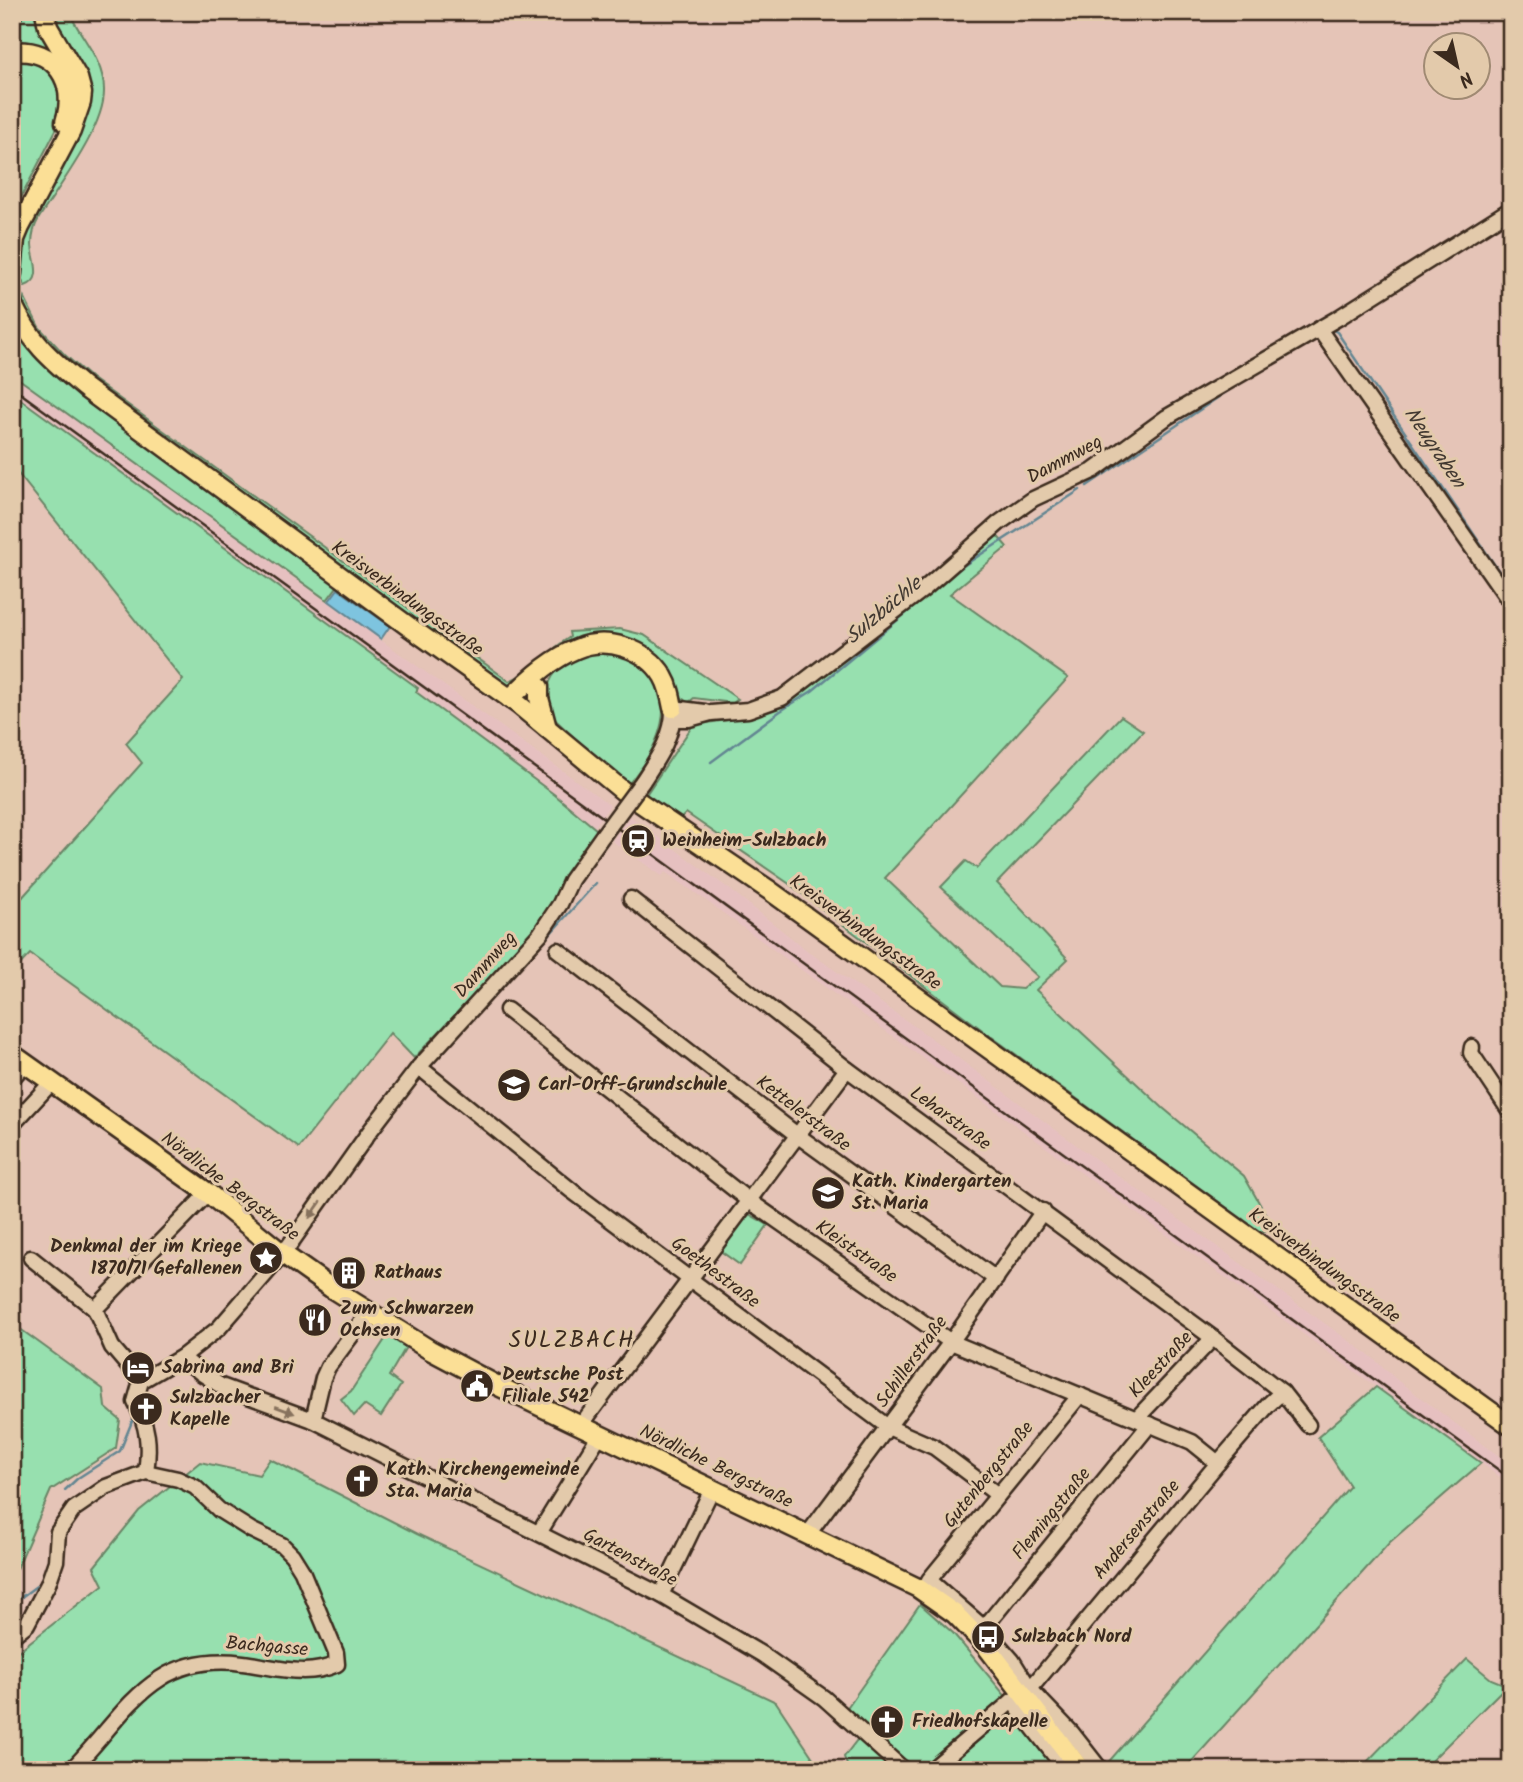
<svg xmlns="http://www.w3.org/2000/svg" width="1523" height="1782" viewBox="0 0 1523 1782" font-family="Kalam,sans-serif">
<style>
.built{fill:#e6c0c0}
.green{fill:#97e0af;stroke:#698566;stroke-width:2}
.water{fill:#7ec4df;stroke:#638692;stroke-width:2}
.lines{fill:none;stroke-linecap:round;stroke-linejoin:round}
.stream{stroke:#638692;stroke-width:2.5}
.minor-casing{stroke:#3b2a1e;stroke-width:19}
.major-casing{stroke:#3b2a1e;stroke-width:23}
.minor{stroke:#e3caab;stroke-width:14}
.major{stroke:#fbdf96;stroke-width:18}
.rail{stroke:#3b2a1e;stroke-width:2.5}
.minor-bridge-casing{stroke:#3b2a1e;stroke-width:19;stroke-linecap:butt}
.minor-bridge{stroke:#e3caab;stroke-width:14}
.oneway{fill:#87725d}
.labels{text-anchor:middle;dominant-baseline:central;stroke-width:6;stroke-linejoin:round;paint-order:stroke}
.street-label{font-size:19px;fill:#3b2a1e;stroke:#e3caab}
.poi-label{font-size:19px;font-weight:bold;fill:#3b2a1e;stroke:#e3caab;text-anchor:start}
.water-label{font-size:21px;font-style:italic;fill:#423931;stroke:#e3caab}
.quarter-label{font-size:23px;letter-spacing:2px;fill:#3b2a1e;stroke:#e3caab}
</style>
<rect width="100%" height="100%" fill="#e5c4b7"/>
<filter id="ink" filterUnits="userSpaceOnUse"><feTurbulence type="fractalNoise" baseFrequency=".0143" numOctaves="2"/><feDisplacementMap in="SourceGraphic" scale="14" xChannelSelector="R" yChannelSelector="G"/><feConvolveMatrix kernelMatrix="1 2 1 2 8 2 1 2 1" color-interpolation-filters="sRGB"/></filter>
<g filter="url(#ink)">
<g class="built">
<path d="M12 374 610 805 594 828 555 795 416 692 418 688 12 393Z"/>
<path d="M630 816 736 894 809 952 935 1041 1120 1177 1373 1358 1397 1380 1511 1465V1485L697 894 665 872 662 876 612 841Z"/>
</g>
<g class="green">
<path d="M20 12H38L59 58 12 46V25Z"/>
<path d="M49 12H69C81 38 104 60 104 90 105 127 59 186 39 218 35 225 32 235 32 244 32 259 45 279 25 286L19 276 16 252 76 131Z"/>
<path d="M12 57 42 62 62 86 58 126 12 215Z"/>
<path d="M24 297 39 327 65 355 91 378 509 681C530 673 550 649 570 637L569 632 620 629 644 635 738 699 733 703 694 698 688 703 611 638 515 686H507L500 682 360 583 88 383 35 330 22 305Z"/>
<path d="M12 326 29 349 55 372 339 584 327 600 12 374Z"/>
<path d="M12 393 418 688 416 692 555 795 597 830 569 870 542 924 414 1058 390 1033 299 1148 30 954 12 973V909L142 763 126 743 183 680 12 466Z"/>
<path d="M994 532 1007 547 950 594 1068 678 885 878 1000 987 1022 989 1038 977 941 887 966 861 977 868 1121 716 1143 731 997 883 1068 959 1036 990 1163 1108 1244 1176 1275 1231H1259L985 1032 788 883 686 813 676 824 643 799 693 725 754 716 779 706Z"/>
<path d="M610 651C618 654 629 656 636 661 686 696 657 750 627 786L549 714C540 686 556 663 582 653 591 651 601 652 610 651Z"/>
<path d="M747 1213 768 1225 740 1265 719 1250Z"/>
<path d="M12 1323 103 1389 105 1407 120 1420 116 1448 51 1490 12 1580Z"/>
<path d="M388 1335 406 1347 389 1376 401 1385 381 1416 364 1405 354 1416 341 1399 351 1391Z"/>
<path d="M1376 1387 1481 1463 1390 1542 1184 1770H1106L1104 1767 1350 1486 1318 1437Z"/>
<path d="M270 1459 417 1534 776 1702 821 1770H12V1656L103 1585 94 1567 139 1511 200 1462 259 1475Z"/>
<path d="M920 1604 953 1633 1067 1770H849L844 1757 866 1728 846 1709Z"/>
<path d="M1467 1659 1491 1679 1506 1685 1501 1691 1422 1770H1359Z"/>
</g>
<path class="water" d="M338 589 390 626 381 639 329 601Z"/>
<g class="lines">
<g class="stream">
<path d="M1329 332 1333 330 1337 332 1511 589"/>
<path d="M1087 486 1235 386 1315 340"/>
<path d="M711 762 779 712 812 691 963 566 1080 490"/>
<path d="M484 1007 596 883"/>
<path d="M65 1490 78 1478 120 1451 135 1414"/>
<path d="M12 1604 39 1584"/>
</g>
<g class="minor-casing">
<g id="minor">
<path d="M1319 329 1511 603"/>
<path d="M674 719H689L711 713 748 710 782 698 924 589 999 523 1033 499 1093 471 1167 417 1338 318 1511 209"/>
<path d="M642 782C657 759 674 736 673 708L705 712"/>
<path d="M631 899 847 1069 1213 1338 1282 1392 1308 1425"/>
<path d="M558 950 797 1135 996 1279"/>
<path d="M507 1010 748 1200 951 1342 1192 1442 1218 1463"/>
<path d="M1472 1047 1471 1053 1511 1113"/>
<path d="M419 1067 572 1191 888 1427 934 1447 998 1495"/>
<path d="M12 1078 25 1064"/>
<path d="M12 1125 51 1083"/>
<path d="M31 1258 95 1309"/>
<path d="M95 1309 208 1193"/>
<path d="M95 1309 112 1347 141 1381"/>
<path d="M182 1357 201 1373 221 1386 313 1420 661 1595 763 1655 824 1698 904 1770"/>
<path d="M1080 1395 929 1580 984 1628 1012 1660 1030 1689 1072 1733 1101 1770"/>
<path d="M1137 1418 1213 1338"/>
<path d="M313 1420 323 1378 328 1367 369 1312"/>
<path d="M581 1425 847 1069"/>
<path d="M146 1472C150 1445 148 1426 135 1402L141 1381 182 1357 219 1328 283 1254 370 1131 419 1067 540 934 560 904 571 880 603 835"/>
<path d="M539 1533 600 1434"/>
<path d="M808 1534 951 1342 1043 1211"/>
<path d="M661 1595 712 1489"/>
<path d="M984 1628 1150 1424"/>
<path d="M12 1636 27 1624 48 1584 56 1561 58 1532 74 1509 106 1487 146 1472 178 1479 195 1487 219 1510 251 1530 282 1545 292 1555 302 1571 336 1653 337 1664C306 1678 275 1667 243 1663 151 1651 126 1715 71 1770"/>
<path d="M1012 1701 1066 1770"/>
<path d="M931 1770 1012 1701 1030 1689 1218 1463 1269 1404 1282 1392"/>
</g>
</g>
<g class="major-casing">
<g id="major">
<path d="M12 13 13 12"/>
<path d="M12 52C56 47 78 83 65 122"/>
<path d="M12 273 15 239 20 227 71 131 81 102 82 93 78 78 48 27 45 12"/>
<path d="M12 303C31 344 53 361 86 389L408 626 519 705 623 791 769 890 1511 1426"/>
<path d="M539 687V698L547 728"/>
<path d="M510 699C528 680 552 659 576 649 606 636 646 648 663 676 669 686 671 697 673 708"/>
<path d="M12 1054 208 1193 283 1254 331 1288 430 1350 496 1385 918 1588 955 1614 986 1646 1081 1770"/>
</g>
</g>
<use href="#minor" class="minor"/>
<use href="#major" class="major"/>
<path class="rail" d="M12 387 1511 1479"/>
<g class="minor-bridge-casing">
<path id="minor-bridge" d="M603 835 642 782"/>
</g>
<use href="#minor-bridge" class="minor-bridge"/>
</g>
<defs><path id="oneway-solid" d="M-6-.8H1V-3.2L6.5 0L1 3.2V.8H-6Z" transform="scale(1.75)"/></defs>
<g class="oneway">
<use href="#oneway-solid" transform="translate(315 1210) rotate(125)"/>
<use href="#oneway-solid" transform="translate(285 1410) rotate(20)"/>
</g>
</g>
<defs>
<g id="station-disc" transform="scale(1.75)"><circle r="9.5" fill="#3b2a1e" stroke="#e3caab"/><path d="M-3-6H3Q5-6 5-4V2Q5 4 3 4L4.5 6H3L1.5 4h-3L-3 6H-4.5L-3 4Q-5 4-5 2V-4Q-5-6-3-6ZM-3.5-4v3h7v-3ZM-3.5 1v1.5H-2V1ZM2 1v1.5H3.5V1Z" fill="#fff"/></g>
<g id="school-disc" transform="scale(1.75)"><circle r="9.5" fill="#3b2a1e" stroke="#e3caab"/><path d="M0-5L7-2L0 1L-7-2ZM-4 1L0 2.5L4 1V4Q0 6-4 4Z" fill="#fff"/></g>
<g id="sight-disc" transform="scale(1.75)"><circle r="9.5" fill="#3b2a1e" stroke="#e3caab"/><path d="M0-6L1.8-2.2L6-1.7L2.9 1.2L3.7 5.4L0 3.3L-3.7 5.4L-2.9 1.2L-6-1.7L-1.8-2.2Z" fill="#fff"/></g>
<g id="building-disc" transform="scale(1.75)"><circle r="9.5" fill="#3b2a1e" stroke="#e3caab"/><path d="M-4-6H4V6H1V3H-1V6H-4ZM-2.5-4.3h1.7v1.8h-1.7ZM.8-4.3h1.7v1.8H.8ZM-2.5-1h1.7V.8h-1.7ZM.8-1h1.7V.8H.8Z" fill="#fff"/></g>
<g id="restaurant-disc" transform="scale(1.75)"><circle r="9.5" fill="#3b2a1e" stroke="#e3caab"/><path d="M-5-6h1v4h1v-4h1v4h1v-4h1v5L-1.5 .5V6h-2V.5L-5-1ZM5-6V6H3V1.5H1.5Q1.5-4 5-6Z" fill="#fff"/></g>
<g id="hotel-disc" transform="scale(1.75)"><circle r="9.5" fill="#3b2a1e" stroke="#e3caab"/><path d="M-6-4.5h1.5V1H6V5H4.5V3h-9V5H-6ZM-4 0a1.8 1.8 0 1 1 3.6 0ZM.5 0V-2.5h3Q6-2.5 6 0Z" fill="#fff"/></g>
<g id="civic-disc" transform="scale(1.75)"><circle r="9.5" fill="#3b2a1e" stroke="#e3caab"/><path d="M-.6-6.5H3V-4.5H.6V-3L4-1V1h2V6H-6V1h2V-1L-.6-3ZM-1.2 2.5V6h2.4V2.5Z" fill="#fff"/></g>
<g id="church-disc" transform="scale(1.75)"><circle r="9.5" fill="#3b2a1e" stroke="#e3caab"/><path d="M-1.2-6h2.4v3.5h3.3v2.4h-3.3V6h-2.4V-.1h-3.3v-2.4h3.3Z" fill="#fff"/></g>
<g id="bus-disc" transform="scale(1.75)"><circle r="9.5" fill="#3b2a1e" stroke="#e3caab"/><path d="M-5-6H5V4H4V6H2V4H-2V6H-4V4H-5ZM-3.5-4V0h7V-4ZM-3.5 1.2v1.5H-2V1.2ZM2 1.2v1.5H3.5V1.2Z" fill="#fff"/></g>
</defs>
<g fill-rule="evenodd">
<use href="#station-disc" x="638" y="841"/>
<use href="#school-disc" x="514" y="1085"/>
<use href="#school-disc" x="828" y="1193"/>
<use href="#sight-disc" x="266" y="1258"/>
<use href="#building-disc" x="349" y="1273"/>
<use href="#restaurant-disc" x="315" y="1320"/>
<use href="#hotel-disc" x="138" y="1368"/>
<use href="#civic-disc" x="477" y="1386"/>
<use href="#church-disc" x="146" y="1409"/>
<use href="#church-disc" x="362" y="1481"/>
<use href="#bus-disc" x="988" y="1637"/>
<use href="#church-disc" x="887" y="1722"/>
</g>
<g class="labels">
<g class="street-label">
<text transform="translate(1065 460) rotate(-28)">Dammweg</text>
<text transform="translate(407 599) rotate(36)">Kreisverbindungsstraße</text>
<text transform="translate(865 933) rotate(36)">Kreisverbindungsstraße</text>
<text transform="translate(486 965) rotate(-48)">Dammweg</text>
<text transform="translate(803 1114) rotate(37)">Kettelerstraße</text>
<text transform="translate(950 1119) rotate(36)">Leharstraße</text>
<text transform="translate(230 1187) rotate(37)">Nördliche Bergstraße</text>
<text transform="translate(856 1252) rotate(35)">Kleiststraße</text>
<text transform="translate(1324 1266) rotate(36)">Kreisverbindungsstraße</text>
<text transform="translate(715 1273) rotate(37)">Goethestraße</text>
<text transform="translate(912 1362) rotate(-54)">Schillerstraße</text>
<text transform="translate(1161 1365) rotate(-47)">Kleestraße</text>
<text transform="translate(716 1467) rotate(26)">Nördliche Bergstraße</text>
<text transform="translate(989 1475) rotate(-51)">Gutenbergstraße</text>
<text transform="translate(1052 1514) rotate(-51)">Flemingstraße</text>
<text transform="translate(1137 1530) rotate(-50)">Andersenstraße</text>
<text transform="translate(630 1558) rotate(28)">Gartenstraße</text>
<text transform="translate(267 1647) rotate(5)">Bachgasse</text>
</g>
<g class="poi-label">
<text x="662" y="841">Weinheim-Sulzbach</text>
<text x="538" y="1085">Carl-Orff-Grundschule</text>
<text x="852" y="1182">Kath. Kindergarten<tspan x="852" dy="22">St. Maria</tspan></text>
<text x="242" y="1247" text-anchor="end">Denkmal der im Kriege<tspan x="242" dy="22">1870/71 Gefallenen</tspan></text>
<text x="374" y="1273">Rathaus</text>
<text x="340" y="1309">Zum Schwarzen<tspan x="340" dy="22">Ochsen</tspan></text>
<text x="162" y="1368">Sabrina and Bri</text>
<text x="502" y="1375">Deutsche Post<tspan x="502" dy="22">Filiale 542</tspan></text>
<text x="170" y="1398">Sulzbacher<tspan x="170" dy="22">Kapelle</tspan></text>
<text x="386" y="1470">Kath. Kirchengemeinde<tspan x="386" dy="22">Sta. Maria</tspan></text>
<text x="1012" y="1637">Sulzbach Nord</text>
<text x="912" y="1722">Friedhofskapelle</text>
</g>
<g class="water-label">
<text transform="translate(1434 448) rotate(56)">Neugraben</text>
<text transform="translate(884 611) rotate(-40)">Sulzbächle</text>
</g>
<g class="quarter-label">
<text x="572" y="1341">SULZBACH</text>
</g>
</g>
<rect width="1523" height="1782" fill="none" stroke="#e3caab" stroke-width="42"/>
<rect x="21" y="21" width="1481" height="1740" fill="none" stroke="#3b2a1e" stroke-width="2.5" filter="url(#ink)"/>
<g transform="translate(1457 66) rotate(146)"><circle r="33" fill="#e3caab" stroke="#a08a73" stroke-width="2"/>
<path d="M0-5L12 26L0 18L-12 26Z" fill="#3b2a1e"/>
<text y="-10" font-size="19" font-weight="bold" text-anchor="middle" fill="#3b2a1e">N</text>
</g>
</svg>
